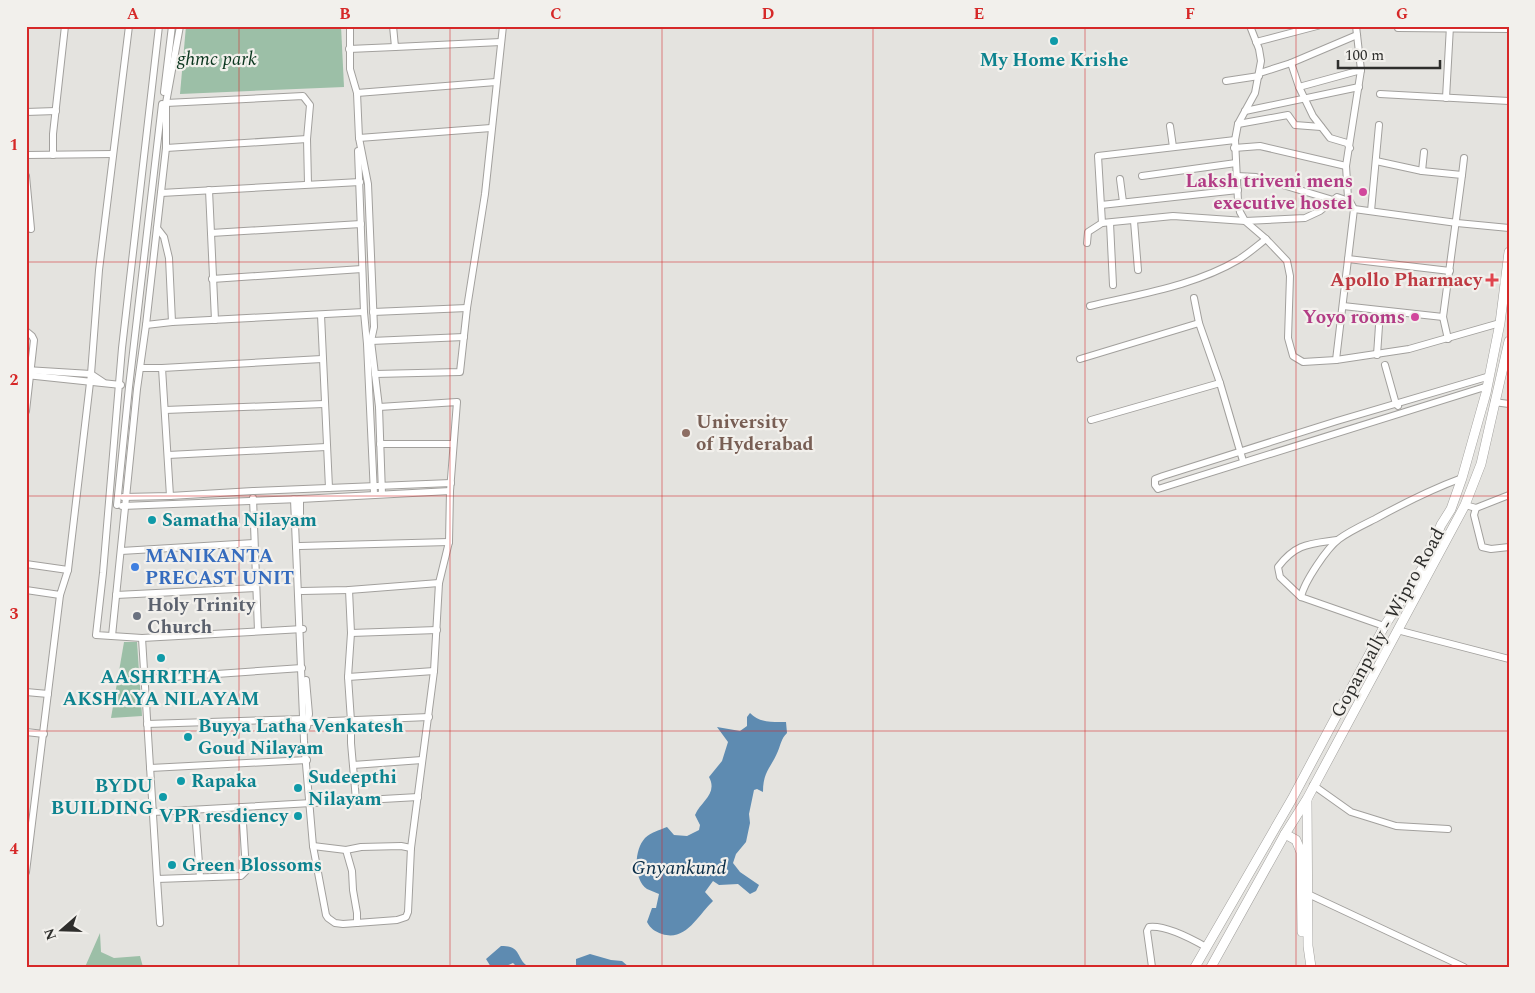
<svg xmlns="http://www.w3.org/2000/svg" width="1535" height="993" viewBox="0 0 1535 993" font-family="Spectral,serif">
<style>
.green{fill:#9cbfa7}
.water{fill:#5e8bb1}
.lines{fill:none;stroke-linecap:round;stroke-linejoin:round}
.street-casing{stroke:#a2a09d;stroke-width:8}
.secondary-casing{stroke:#a2a09d;stroke-width:10}
.street{stroke:#fff;stroke-width:6}
.secondary{stroke:#fff;stroke-width:9}
.grid{fill:none;stroke:#d62828;stroke-width:1;stroke-opacity:0.55}
.culture-dot{fill:#0f9aa8;stroke:#f2f0ec;stroke-width:2}
.hotel-dot{fill:#d1479c;stroke:#f2f0ec;stroke-width:2}
.health-dot{fill:#e0444e;stroke:#f2f0ec;stroke-width:2}
.education-dot{fill:#8d6e63;stroke:#f2f0ec;stroke-width:2}
.shop-dot{fill:#3f7fe0;stroke:#f2f0ec;stroke-width:2}
.worship-dot{fill:#6b7280;stroke:#f2f0ec;stroke-width:2}
.labels{text-anchor:middle;dominant-baseline:central;stroke-width:4.5;stroke-linejoin:round;paint-order:stroke}
.park-label{font-size:19px;font-style:italic;fill:#0a361e;stroke:#f2f0ec}
.culture-label{font-size:19px;font-weight:bold;fill:#0d838f;stroke:#f2f0ec;text-anchor:start}
.hotel-label{font-size:19px;font-weight:bold;fill:#b23c85;stroke:#f2f0ec;text-anchor:end}
.health-label{font-size:19px;font-weight:bold;fill:#be3a42;stroke:#f2f0ec;text-anchor:end}
.education-label{font-size:19px;font-weight:bold;fill:#785e54;stroke:#f2f0ec;text-anchor:start}
.shop-label{font-size:19px;font-weight:bold;fill:#366cbe;stroke:#f2f0ec;text-anchor:start}
.worship-label{font-size:19px;font-weight:bold;fill:#5b616d;stroke:#f2f0ec;text-anchor:start}
.street-label{font-size:19px;fill:#2e2e2c;stroke:#f2f0ec}
.water-label{font-size:20px;font-style:italic;fill:#082c47;stroke:#f2f0ec}
.neatline{fill:none;stroke:#d62828;stroke-width:2}
.grid-label{font-size:16px;text-anchor:middle;font-weight:bold;fill:#d62828}
</style>
<rect width="100%" height="100%" fill="#e4e3df"/>
<g class="green">
<path d="M186 26H341L344 87 180 94Z"/>
<path d="M124 642H137L142 716 111 718Z"/>
<path d="M100 933 101 952 114 958 140 956 143 967H85Z"/>
</g>
<g class="water">
<path d="M750 713C759 723 773 722 786 722L787 733C781 739 781 744 778 751 771 768 763 771 763 792L757 789 754 790 749 814 750 823 746 842 736 854 733 863 740 872 759 885 756 891 750 894 738 884 719 885 713 881 705 892 713 901C698 915 686 942 662 934 654 931 651 929 647 922L652 908H656L659 894C655 892 651 891 647 889 633 879 634 850 645 838 651 832 660 830 667 827L674 835 687 836 699 830 700 825 695 815C701 801 718 794 709 777L722 761 728 742 717 727 740 731 747 726V717Z"/>
<path d="M501 946C523 946 515 959 529 967H517L513 963 504 967H491L486 959Z"/>
<path d="M590 954 611 960 622 961 629 967H576V959Z"/>
</g>
<g class="lines">
<g class="street-casing">
<g id="street">
<path d="M159 26 122 348 103 573 96 635 142 638 303 629"/>
<path d="M350 26V69L357 93 359 138 368 184 374 327 371 341 379 407 382 494"/>
<path d="M393 26 395 47 501 42"/>
<path d="M1250 26 1259 49 1261 61 1255 93 1238 124 1235 140 1238 201 1240 212 1245 221 1266 239 1287 261 1290 276 1288 338 1293 356 1303 362 1336 360 1409 349 1500 323"/>
<path d="M1398 28 1509 29"/>
<path d="M1256 42 1317 26"/>
<path d="M349 49 395 47"/>
<path d="M1291 63 1357 35"/>
<path d="M1260 73 1291 63 1299 87 1313 116 1330 138 1347 143 1350 148"/>
<path d="M1226 81 1259 76"/>
<path d="M1299 87 1361 70"/>
<path d="M164 92 172 26"/>
<path d="M357 93 496 82"/>
<path d="M1380 94 1509 101"/>
<path d="M1446 98 1450 26"/>
<path d="M166 103 303 96 310 105 307 139 308 184"/>
<path d="M1245 111 1359 87"/>
<path d="M26 112 56 111"/>
<path d="M1238 124 1288 115 1295 125 1321 127"/>
<path d="M1170 126 1173 147"/>
<path d="M359 138 491 128"/>
<path d="M166 148 307 139"/>
<path d="M1234 148 1260 146 1346 166"/>
<path d="M358 151 364 312 367 344 374 494"/>
<path d="M26 155 113 154"/>
<path d="M53 155V134L65 26"/>
<path d="M1376 161 1422 171 1462 175 1443 317 1448 339"/>
<path d="M1422 171 1424 152"/>
<path d="M1462 175 1464 158"/>
<path d="M26 176 31 229"/>
<path d="M1142 176 1236 163"/>
<path d="M1237 176 1256 177 1333 200"/>
<path d="M1120 179 1123 202"/>
<path d="M209 190 215 320"/>
<path d="M161 193 360 182"/>
<path d="M1101 205 1238 190"/>
<path d="M1371 211 1379 125"/>
<path d="M1134 221 1138 270"/>
<path d="M1102 223 1098 156 1235 140"/>
<path d="M1110 223 1113 285"/>
<path d="M157 228 164 237 169 258 172 322"/>
<path d="M211 233 361 224"/>
<path d="M1087 243 1088 232 1102 223 1173 216 1245 221 1305 218 1320 211 1337 197 1343 199 1354 209 1457 223 1509 228"/>
<path d="M1348 259 1450 271"/>
<path d="M212 279 362 269"/>
<path d="M1194 298 1199 323 1220 383 1243 461"/>
<path d="M1090 306C1139 294 1194 286 1238 260 1248 254 1257 246 1266 239"/>
<path d="M1343 306 1443 317"/>
<path d="M373 312 467 308"/>
<path d="M321 315 329 488"/>
<path d="M146 325 172 322 364 312"/>
<path d="M26 331 32 336 34 340 26 411"/>
<path d="M371 341 464 337"/>
<path d="M1377 355 1380 311"/>
<path d="M1080 359 1199 323"/>
<path d="M1336 360 1354 209 1348 198 1346 166 1361 70 1356 26"/>
<path d="M1385 365 1396 404 1398 406"/>
<path d="M141 368H162"/>
<path d="M26 370 91 374 103 382"/>
<path d="M375 374 460 372 467 308 485 194 503 26"/>
<path d="M26 375 121 385"/>
<path d="M1488 386 1158 489 1155 485V479L1163 476 1337 421 1490 376"/>
<path d="M1494 402 1509 404"/>
<path d="M165 410 324 404"/>
<path d="M1091 420 1220 383"/>
<path d="M380 444H453"/>
<path d="M168 455 326 447"/>
<path d="M170 496 162 368 322 359"/>
<path d="M123 497 170 496 253 491 451 483"/>
<path d="M253 498 258 631"/>
<path d="M294 499 304 741 313 846 326 915 328 918 335 923 343 924 397 920 406 917 408 912 411 848 434 671 439 583 449 542 450 491 457 402 379 407"/>
<path d="M117 505 129 387 162 104"/>
<path d="M1465 505 1476 508 1509 495"/>
<path d="M122 506 300 499 450 491"/>
<path d="M1476 508 1474 515 1482 547 1491 549 1509 547"/>
<path d="M300 523V499"/>
<path d="M300 546 449 542"/>
<path d="M121 551 254 543"/>
<path d="M26 564 68 570"/>
<path d="M26 590 60 595 68 570 91 374 99 270 129 26"/>
<path d="M349 590 351 633 348 677 351 721V743L356 800"/>
<path d="M302 591 349 590 439 583"/>
<path d="M116 595 256 588"/>
<path d="M1301 597 1280 577 1278 567C1296 543 1310 544 1337 540"/>
<path d="M1384 626 1301 597C1304 582 1327 548 1339 539 1350 531 1363 525 1375 519 1404 503 1432 489 1462 478"/>
<path d="M1397 630 1509 659"/>
<path d="M351 633 437 630"/>
<path d="M112 636 137 389 146 325 166 148V103L180 26"/>
<path d="M142 638 157 879 241 876 246 871 242 807"/>
<path d="M348 677 434 671"/>
<path d="M145 679 302 668"/>
<path d="M306 680 309 714 307 727"/>
<path d="M26 692 48 694"/>
<path d="M308 722 429 717"/>
<path d="M147 724 304 719"/>
<path d="M26 732 44 734"/>
<path d="M353 765 422 760"/>
<path d="M150 768 307 760"/>
<path d="M1313 785 1351 812 1396 826 1448 829"/>
<path d="M195 810 200 877"/>
<path d="M153 812 418 797"/>
<path d="M313 846 346 850 361 847 401 846 411 848"/>
<path d="M346 850 352 871 353 890 357 913V923"/>
<path d="M26 872 60 595"/>
<path d="M157 879 160 923"/>
<path d="M1308 894 1464 967"/>
<path d="M1152 967 1147 931 1149 927C1165 925 1192 939 1206 947"/>
</g>
</g>
<g class="secondary-casing">
<g id="secondary">
<path d="M1307 800 1308 946 1311 967"/>
<path d="M1285 834 1296 840 1301 852 1302 932"/>
<path d="M1195 967 1292 799 1385 625 1422 569 1441 525 1451 509 1462 478 1486 393 1500 323 1509 252"/>
<path d="M1211 967 1285 834 1307 799 1465 505 1481 464 1509 341"/>
</g>
</g>
<use href="#street" class="street"/>
<use href="#secondary" class="secondary"/>
</g>
<path class="grid" d="M239 26V967M450 26V967M662 26V967M873 26V967M1085 26V967M1296 26V967M26 262H1509M26 496H1509M26 731H1509"/>
<g class="culture-dot">
<circle cx="1054" cy="41" r="5"/>
<circle cx="152" cy="520" r="5"/>
<circle cx="161" cy="658" r="5"/>
<circle cx="188" cy="737" r="5"/>
<circle cx="181" cy="781" r="5"/>
<circle cx="298" cy="788" r="5"/>
<circle cx="163" cy="797" r="5"/>
<circle cx="298" cy="816" r="5"/>
<circle cx="172" cy="865" r="5"/>
</g>
<g class="hotel-dot">
<circle cx="1363" cy="192" r="5"/>
<circle cx="1415" cy="317" r="5"/>
</g>
<path class="health-dot" d="M1489.5 272.5h5v5h5v5h-5v5h-5v-5h-5v-5h5z"/>
<circle class="education-dot" cx="686" cy="433" r="5"/>
<circle class="shop-dot" cx="135" cy="567" r="5"/>
<circle class="worship-dot" cx="137" cy="616" r="5"/>
<g class="labels">
<g class="park-label">
<text x="217" y="59">ghmc park</text>
</g>
<g class="culture-label">
<text x="1054" y="60" text-anchor="middle">My Home Krishe</text>
<text x="162" y="520">Samatha Nilayam</text>
<text x="161" y="677" text-anchor="middle">AASHRITHA<tspan x="161" dy="22">AKSHAYA NILAYAM</tspan></text>
<text x="198" y="726">Buyya Latha Venkatesh<tspan x="198" dy="22">Goud Nilayam</tspan></text>
<text x="308" y="777">Sudeepthi<tspan x="308" dy="22">Nilayam</tspan></text>
<text x="191" y="781">Rapaka</text>
<text x="153" y="786" text-anchor="end">BYDU<tspan x="153" dy="22">BUILDING</tspan></text>
<text x="288" y="816" text-anchor="end">VPR resdiency</text>
<text x="182" y="865">Green Blossoms</text>
</g>
<g class="hotel-label">
<text x="1353" y="181">Laksh triveni mens<tspan x="1353" dy="22">executive hostel</tspan></text>
<text x="1405" y="317">Yoyo rooms</text>
</g>
<g class="health-label">
<text x="1482" y="280">Apollo Pharmacy</text>
</g>
<g class="education-label">
<text x="696" y="422">University<tspan x="696" dy="22">of Hyderabad</tspan></text>
</g>
<g class="shop-label">
<text x="145" y="556">MANIKANTA<tspan x="145" dy="22">PRECAST UNIT</tspan></text>
</g>
<g class="worship-label">
<text x="147" y="605">Holy Trinity<tspan x="147" dy="22">Church</tspan></text>
</g>
<g class="street-label">
<text transform="translate(1388 623) rotate(-61)">Gopanpally - Wipro Road</text>
</g>
<g class="water-label">
<text x="679" y="868">Gnyankund</text>
</g>
</g>
<rect width="1535" height="993" fill="none" stroke="#f2f0ec" stroke-width="55"/>
<g transform="translate(62 930) rotate(250)" stroke="#f2f0ec" stroke-width="4" paint-order="stroke">
<path d="M0-4L9 19L0 12L-9 19Z" fill="#2e2e2c"/>
<text y="-8" font-size="14" font-weight="bold" text-anchor="middle" fill="#2e2e2c">N</text>
</g>
<path d="M1338 60v8h102v-8" fill="none" stroke="#2e2e2c" stroke-width="2.5"/>
<text x="1345" y="60" font-size="15" fill="#2e2e2c" stroke="#f2f0ec" stroke-width="4" paint-order="stroke">100 m</text>
<rect x="28" y="28" width="1480" height="938" class="neatline"/>
<g class="grid-label">
<text x="133" y="19">A</text>
<text x="345" y="19">B</text>
<text x="556" y="19">C</text>
<text x="768" y="19">D</text>
<text x="979" y="19">E</text>
<text x="1190" y="19">F</text>
<text x="1402" y="19">G</text>
<text x="14" y="150">1</text>
<text x="14" y="385">2</text>
<text x="14" y="619">3</text>
<text x="14" y="854">4</text>
</g>
</svg>
